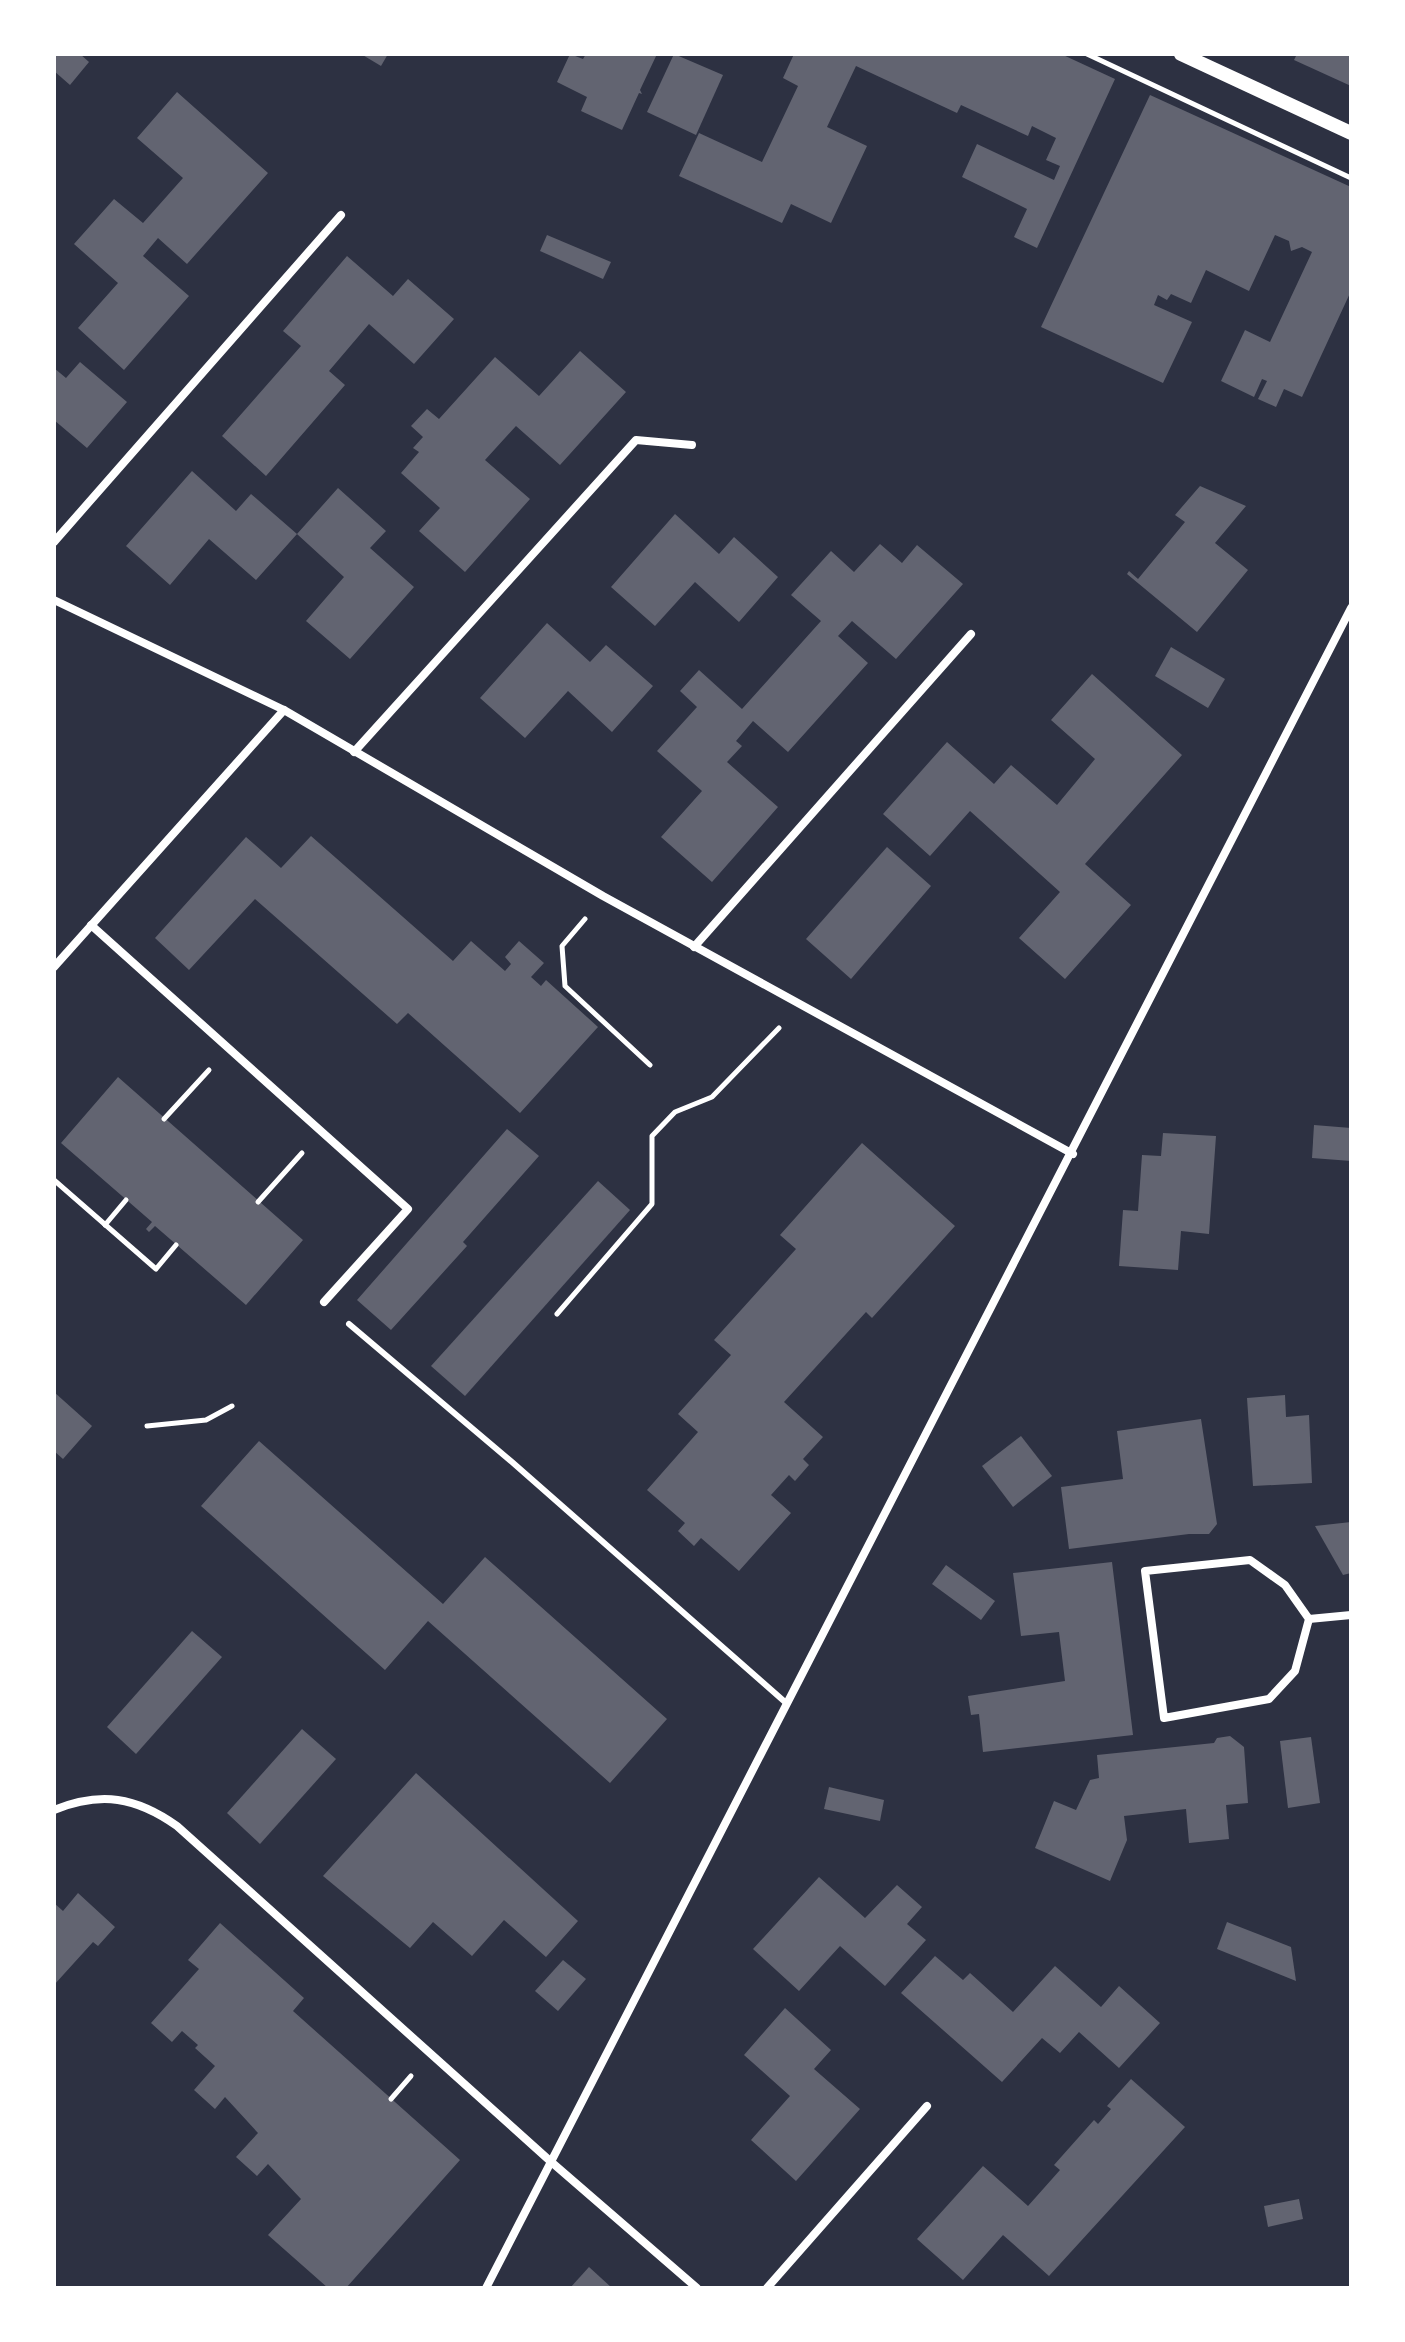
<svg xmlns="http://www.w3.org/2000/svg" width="1405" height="2342" viewBox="0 0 1405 2342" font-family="Karla,sans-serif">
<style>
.building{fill:#626471}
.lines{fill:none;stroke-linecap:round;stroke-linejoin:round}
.path{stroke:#fff;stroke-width:5}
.service{stroke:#fff;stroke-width:6}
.minor{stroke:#fff;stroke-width:8}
.tertiary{stroke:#fff;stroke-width:14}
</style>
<rect width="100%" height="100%" fill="#2d3142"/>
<g class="building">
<path d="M54 54H80L89 62 70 85 54 71Z"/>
<path d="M361 54H388L381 66Z"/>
<path d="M570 54 583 59 586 54H657L640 90 642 94 639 93 622 130 581 111 587 97 557 82Z"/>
<path d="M674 54 723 75 696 135 647 112Z"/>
<path d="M794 54H1061L1115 79 1037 248 1014 237 1027 209 962 177 977 144 1054 180 1060 166 1046 160 1056 138 1032 126 1028 136 961 105 957 113 856 66 827 127 867 146 831 223 791 204 782 223 679 176 699 133 762 162 798 86 783 78Z"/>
<path d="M1297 54H1351V86L1294 60Z"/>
<path d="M177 92 268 173 187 264 158 238 143 256 189 296 124 370 78 328 118 283 74 244 114 199 143 223 183 178 137 138Z"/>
<path d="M1150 95 1351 187V291L1302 397 1284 389 1276 407 1258 399 1267 381 1262 379 1254 397 1221 381 1245 330 1270 342 1312 252 1302 247 1291 251 1289 241 1275 235 1249 291 1206 270 1191 303 1171 294 1167 300 1158 295 1154 305 1192 322 1163 383 1041 327Z"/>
<path d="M547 235 611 262 603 279 540 251Z"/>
<path d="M347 256 393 296 408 279 454 319 414 364 369 324 329 371 345 385 266 476 222 436 301 346 283 331Z"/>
<path d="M580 351 626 392 560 465 516 426 485 460 530 499 465 572 419 531 440 508 401 473 419 452 413 448 423 437 411 426 427 409 439 419 495 357 539 396Z"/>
<path d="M80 362 127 402 87 448 54 420V368L66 378Z"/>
<path d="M192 471 236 511 251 494 297 534 256 580 209 539 170 585 126 546Z"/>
<path d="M1200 486 1246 506 1215 543 1248 570 1197 632 1127 574 1129 571 1138 579 1185 522 1175 515Z"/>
<path d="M338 488 386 531 370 548 414 587 350 659 306 621 344 577 297 534Z"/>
<path d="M675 514 719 554 734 537 778 577 739 622 695 582 655 626 611 587Z"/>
<path d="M880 544 902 563 917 545 963 584 896 659 852 621 838 636 868 663 788 752 753 721 736 741 742 746 727 762 778 807 712 882 661 837 702 791 657 751 697 707 680 691 699 670 742 709 821 621 791 595 831 551 854 572Z"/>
<path d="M547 623 590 662 606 645 653 686 612 732 568 691 525 738 480 698Z"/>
<path d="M1171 647 1225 679 1208 708 1155 676Z"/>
<path d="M1092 674 1182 755 1085 864 1131 905 1065 979 1019 938 1060 892 970 811 930 856 883 814 947 742 994 784 1011 765 1057 805 1095 759 1051 720Z"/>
<path d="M311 836 453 961 471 941 505 971 511 964 505 957 519 941 544 963 531 977 541 986 546 980 598 1027 520 1113 408 1013 397 1024 255 899 189 970 155 938 246 837 281 868Z"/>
<path d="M887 847 931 886 851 979 806 939Z"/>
<path d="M118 1077 303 1240 246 1305 155 1226 149 1232 146 1229 152 1222 61 1143Z"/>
<path d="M1314 1125 1351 1128V1161L1312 1158Z"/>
<path d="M507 1129 539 1156 463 1242 467 1246 391 1330 357 1300Z"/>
<path d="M1163 1133 1216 1136 1209 1234 1181 1231 1178 1270 1119 1266 1123 1210 1138 1211 1142 1155 1161 1156Z"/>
<path d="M862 1143 955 1226 872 1318 866 1312 784 1402 823 1437 803 1459 809 1465 795 1481 789 1475 771 1495 791 1513 739 1571 701 1538 694 1546 678 1531 685 1523 647 1490 698 1432 678 1414 731 1355 714 1340 796 1249 780 1235Z"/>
<path d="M598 1181 630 1210 465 1396 431 1366Z"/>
<path d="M54 1392 92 1426 63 1459 54 1451Z"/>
<path d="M1285 1395 1286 1417 1309 1415 1312 1483 1253 1486 1247 1398Z"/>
<path d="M1201 1419 1217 1524 1209 1534H1189L1069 1549 1061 1487 1123 1479 1117 1431Z"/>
<path d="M1021 1436 1052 1476 1013 1507 982 1466Z"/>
<path d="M259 1441 443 1604 485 1557 667 1719 610 1783 428 1621 385 1670 201 1506Z"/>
<path d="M1351 1522V1573L1343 1575 1315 1526Z"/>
<path d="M1112 1562 1133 1735 983 1752 979 1714 971 1715 968 1696 1065 1681 1059 1632 1021 1636 1013 1573Z"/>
<path d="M946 1565 995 1601 981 1620 932 1584Z"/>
<path d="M192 1631 222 1657 136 1754 107 1727Z"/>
<path d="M302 1729 336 1759 260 1844 227 1813Z"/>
<path d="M1230 1736 1244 1747 1248 1803 1226 1805 1229 1839 1189 1843 1186 1809 1124 1816 1127 1840 1110 1881 1035 1848 1054 1801 1076 1810 1090 1780 1099 1778 1097 1755 1214 1743 1217 1738Z"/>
<path d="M1311 1737 1320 1803 1288 1808 1280 1741Z"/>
<path d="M416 1773 578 1921 546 1957 504 1920 472 1956 433 1922 410 1948 323 1876Z"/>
<path d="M829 1787 884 1800 880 1821 824 1809Z"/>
<path d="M819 1877 865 1918 897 1885 922 1907 907 1924 926 1940 885 1986 840 1946 799 1991 753 1949Z"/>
<path d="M78 1893 115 1927 98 1946 93 1942 54 1985V1903L63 1911Z"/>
<path d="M1227 1922 1291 1947 1296 1981 1217 1949Z"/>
<path d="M220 1923 304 1998 293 2011 460 2160 346 2288H328L268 2235 301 2199 268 2164 257 2176 236 2157 258 2133 225 2097 215 2109 194 2090 215 2066 195 2048 198 2045 182 2031 172 2042 151 2023 199 1969 188 1960Z"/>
<path d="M935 1956 963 1980 970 1973 1013 2012 1055 1966 1101 2007 1119 1986 1160 2023 1119 2068 1079 2032 1060 2053 1042 2038 1002 2082 901 1993Z"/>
<path d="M563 1960 586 1979 558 2011 535 1991Z"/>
<path d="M785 2008 831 2050 814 2069 860 2109 796 2181 751 2140 790 2096 744 2055Z"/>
<path d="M1131 2079 1185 2127 1049 2276 1003 2235 963 2280 917 2239 983 2166 1028 2206 1060 2170 1054 2165 1094 2120 1098 2124 1111 2109 1107 2106Z"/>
<path d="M1299 2199 1303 2219 1268 2227 1264 2206Z"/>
<path d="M589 2267 612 2288H570Z"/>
</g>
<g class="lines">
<g class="path">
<path d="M1087 54 1351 178"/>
<path d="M585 919 562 946 565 986 650 1065"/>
<path d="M164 1119 209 1070"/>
<path d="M54 1180 156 1269 176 1245"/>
<path d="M258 1202 302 1153"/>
<path d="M105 1225 126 1200"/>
<path d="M557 1314 652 1204V1136L675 1112 712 1097 779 1028"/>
<path d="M147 1426 206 1420 232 1406"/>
<path d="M391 2099 411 2076"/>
</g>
<path class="service" d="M349 1324 512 1462 785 1702"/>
<g class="minor">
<path d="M54 542 341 215"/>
<path d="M54 600 284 710 603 896 1073 1154"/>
<path d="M354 752 636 440 692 445"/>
<path d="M91 925 408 1209 324 1302"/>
<path d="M694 947 971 634"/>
<path d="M54 967 284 710"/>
<path d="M1250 1560 1285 1585 1309 1619 1295 1671 1269 1699 1164 1718 1145 1571Z"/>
<path d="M1309 1619 1351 1615"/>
<path d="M54 1810C101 1791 136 1797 177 1826L549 2160 697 2288"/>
<path d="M486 2288 1351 608"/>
<path d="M767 2288 927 2106"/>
</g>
<path class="tertiary" d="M1181 54 1351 133"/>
</g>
<rect width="1405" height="2342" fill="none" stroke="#ffffff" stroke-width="112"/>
</svg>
